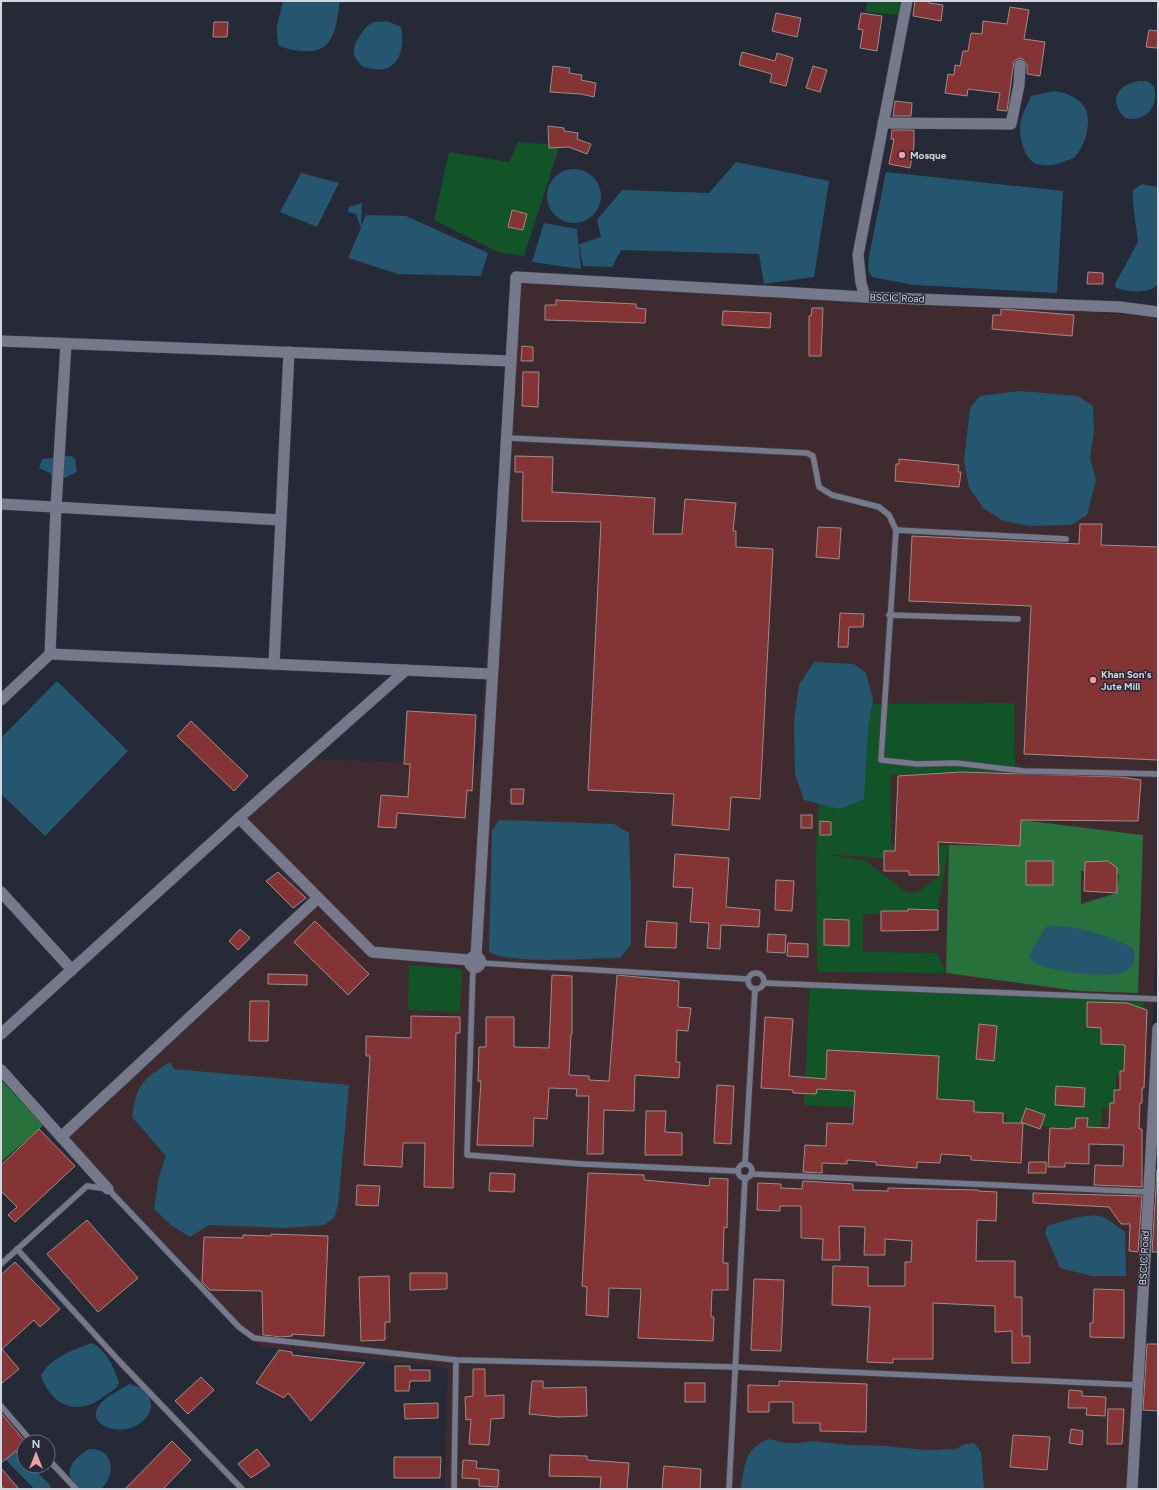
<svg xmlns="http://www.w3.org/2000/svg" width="1159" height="1490" viewBox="0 0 1159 1490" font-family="Figtree,sans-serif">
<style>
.industrial{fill:#3e2b30}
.green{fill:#105427;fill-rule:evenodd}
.forest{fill:#27713c;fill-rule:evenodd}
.water{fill:#24576e}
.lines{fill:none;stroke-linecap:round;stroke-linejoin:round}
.canal{stroke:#24576e;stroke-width:14}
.building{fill:#843434;stroke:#a08c8b}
.lane-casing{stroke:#42444f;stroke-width:7}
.street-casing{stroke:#42444f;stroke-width:12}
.lane{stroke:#767989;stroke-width:5.5}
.street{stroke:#767989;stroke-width:11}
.poi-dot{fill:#f39aab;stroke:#262936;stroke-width:1.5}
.labels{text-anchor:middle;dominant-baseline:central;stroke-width:3;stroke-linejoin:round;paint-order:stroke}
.poi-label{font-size:10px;font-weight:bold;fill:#d4d6df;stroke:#262936;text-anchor:start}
.street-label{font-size:10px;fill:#d4d6df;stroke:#262936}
</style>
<rect width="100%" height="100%" fill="#262936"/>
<path class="industrial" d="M514 275 1147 316 1158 321V914L1128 1489H444L448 1368 261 1347 54 1138 309 904 241 824 306 759 478 764Z"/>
<g class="green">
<path d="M867 1H900L898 15 866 12Z"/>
<path d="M518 142 560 145 524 256 500 253 434 220 449 152 509 162Z"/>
<path d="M1014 703 1015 773 891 775V846L949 845 937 915 863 914V952L937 953 946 973 817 972 816 852 824 704ZM824 854 905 860 939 877 918 892H906L866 861Z"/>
<path d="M409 965 462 969 460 1012 408 1010Z"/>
<path d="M810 984 1143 1001 1147 1019 1145 1043 1124 1063 1122 1074 1116 1076 1115 1109 1102 1108 1101 1130 1006 1125 1007 1115 804 1105Z"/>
</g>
<g class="forest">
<path d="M1021 820 1143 835 1138 993 1078 991 946 973 949 845 1019 846ZM1081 871 1119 874 1117 893 1081 904Z"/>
<path d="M1 1080 44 1125 1 1162Z"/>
</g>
<g class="water">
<path d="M283 1H340C338 13 337 29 330 40 320 57 294 51 279 46 274 25 279 21 283 1Z"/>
<path d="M387 21 401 27C404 41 403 63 385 69 379 71 369 68 363 67 351 55 351 49 361 34 364 29 368 24 375 22 378 21 383 22 387 21Z"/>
<path d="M1138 81H1147L1154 86C1159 106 1146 123 1125 118 1108 101 1117 85 1138 81Z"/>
<path d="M1054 91C1083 96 1094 110 1085 139 1083 146 1078 153 1074 158 1063 162 1053 167 1041 165 1026 164 1020 142 1020 128 1020 117 1027 106 1031 96Z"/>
<path d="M736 162 829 181 814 277 764 284 759 254 621 250 612 267 583 266 579 244 601 237 597 220 622 190 709 193Z"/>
<circle cx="574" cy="196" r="27"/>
<path d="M886 172 1063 191 1057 293 914 285 872 277 868 270 869 256Z"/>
<path d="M301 173 339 183 317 227 280 212Z"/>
<path d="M1142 184 1158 187V285C1147 294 1129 292 1116 288L1115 284 1138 242 1133 203V190Z"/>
<path d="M362 203 361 226 366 215 406 216 488 253 481 276 398 274 348 258 361 228 356 214 348 212 349 207Z"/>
<path d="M544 223 577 229 581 269 532 262Z"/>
<path d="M1020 391 1078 396 1093 406 1094 432 1090 458 1096 480 1087 515 1071 525 1030 526 1003 521 983 508 969 487 964 461 970 408 980 396Z"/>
<path d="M71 456 75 458 77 472 54 483 50 473 39 468 42 459Z"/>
<path d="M814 662 854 664 866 673 873 699 868 728 864 799 840 809 804 800 795 774 794 721 799 685Z"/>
<path d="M57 681 128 751 45 836 1 794V738Z"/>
<path d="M499 820 614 824 629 833 631 891V944L620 958C590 958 512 965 489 952L492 831Z"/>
<path d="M1047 926C1073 924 1110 936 1133 948 1135 956 1136 962 1130 968 1118 982 1055 971 1039 965 1035 963 1032 960 1029 957L1035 944Z"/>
<path d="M170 1062 174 1069 349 1085 338 1206 334 1218 324 1225 286 1228 209 1225 190 1237 171 1225 154 1209 159 1176 166 1156 132 1117C137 1084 142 1080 170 1062Z"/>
<path d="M1094 1215 1106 1218 1125 1232 1126 1276H1092L1060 1268 1045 1233 1047 1226 1073 1218Z"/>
<path d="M92 1343C107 1351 114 1367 119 1383 116 1390 110 1392 103 1397 77 1417 52 1406 41 1376 48 1359 75 1349 92 1343Z"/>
<path d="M129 1384C139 1386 146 1390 150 1400 152 1406 151 1411 148 1415 129 1444 77 1425 103 1401 109 1395 122 1389 129 1384Z"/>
<path d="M769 1439 787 1443H800L813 1441 848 1445 886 1446 926 1450 956 1449 965 1444 974 1443 981 1452 984 1489H741C744 1466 745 1447 769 1439Z"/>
<path d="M89 1449C114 1448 116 1474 102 1488L79 1489C60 1472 73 1459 89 1449Z"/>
</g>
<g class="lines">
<path class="canal" d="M1 1445 44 1489"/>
</g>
<g class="building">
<path d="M915 1H929V3L943 5 941 21 913 16Z"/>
<path d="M1010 7 1029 10 1024 39 1045 42 1040 76 1027 74V65L1023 59 1020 58 1014 61 1007 111 997 110 1000 93 968 89 967 96 945 93 948 74 954 75 955 65 960 66 963 51H968L971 33 982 34 983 21 1007 24Z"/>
<path d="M776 13 801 18 797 37 772 31Z"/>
<path d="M861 13 882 16 877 51 860 48 863 30 858 29Z"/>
<path d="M214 22H228L227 37H213Z"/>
<path d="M1149 30 1158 31 1157 48 1146 47Z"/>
<path d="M742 52 775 61 777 53 793 58 786 86 770 82 772 74 739 65Z"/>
<path d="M553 66 570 68 569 73 582 75 581 80 596 83 594 97 581 94 550 92Z"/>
<path d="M813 66 827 70 820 92 806 88Z"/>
<path d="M895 101 912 103 911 116H893Z"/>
<path d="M548 126 564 128V131L578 133 577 139 591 144 587 154 569 147 549 148Z"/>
<path d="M892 130H914V146L910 168 889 164 894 139H891Z"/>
<path d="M512 210 527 214 523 230 508 227Z"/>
<path d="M1088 272 1103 273V284H1087Z"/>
<path d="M556 300 636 304V308L646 309 645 323 545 320V305H556Z"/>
<path d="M812 308H823L821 356H809V316H811Z"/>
<path d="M1001 309 1074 315 1072 336 992 329 993 315H1001Z"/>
<path d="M723 311 771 313 770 328 722 325Z"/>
<path d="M522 346 533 347V361H521Z"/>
<path d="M523 372H539L538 407 522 406Z"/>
<path d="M515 456 553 457 552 492 655 498 653 534H682L685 499 736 503 733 531H736V547L773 549 760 799 731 797 729 830 672 825 674 794 588 790 601 522 522 521 523 472H515Z"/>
<path d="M899 459 959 465 958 472H961L959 487 895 481 896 464H899Z"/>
<path d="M1080 524H1102L1101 545 1158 547V760L1024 754 1031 606 909 601 912 536 1079 544Z"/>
<path d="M818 527 841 528 839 559 816 557Z"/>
<path d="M840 613 864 614 863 627H849L848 647H838Z"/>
<path d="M407 711 476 715 472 791 467 790 465 818 397 813 396 828 378 827 381 795 408 797 410 764H404Z"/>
<path d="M191 721 248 776 234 791 177 736Z"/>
<path d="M961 772 1120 777 1141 780 1138 821 1021 820 1020 846 938 842 939 875H909V871H884V851H895L898 776Z"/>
<path d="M511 789H524L523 804H511Z"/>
<rect x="801" y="815" width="11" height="13"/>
<path d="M820 821 831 822V835H820Z"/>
<path d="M675 854 729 858 726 907 760 910 759 927 721 925 720 949 707 948 709 923 690 922 693 888 673 887Z"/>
<rect x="1026" y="861" width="27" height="24"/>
<path d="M1108 861 1117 868V893L1084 891 1085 862Z"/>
<path d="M278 872 306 898 293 908 266 881Z"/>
<path d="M776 880 794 881 792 911 775 910Z"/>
<path d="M908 909 938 910V930L881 931V911H908Z"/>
<path d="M824 919 849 920V946L824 945Z"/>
<path d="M315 921 369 974 348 995 294 942Z"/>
<path d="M647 921 677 923 676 948 645 947Z"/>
<path d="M240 929 250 938 238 950 229 941Z"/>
<path d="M768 934 786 935 785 953 767 952Z"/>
<path d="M788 943 808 944V957L787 956Z"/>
<path d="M268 974 307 975V985L268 984Z"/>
<path d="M552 975 572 976V1034H571L569 1075 589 1076V1080L609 1081 617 975 679 981 678 1007 691 1008 688 1031 677 1030 676 1062H680L679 1078 635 1075 634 1111 604 1110 603 1154H587L589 1096H576L577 1089 549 1088 547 1119 534 1118 533 1146 477 1145 481 1081H478L479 1047H486V1017H514V1047L549 1048Z"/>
<path d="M250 1001H269L268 1041H249Z"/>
<path d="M1087 1002 1127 1003 1147 1010 1144 1088H1142V1103H1140L1139 1129H1142V1187L1094 1185 1095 1165 1123 1166 1124 1145 1089 1144V1164L1065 1163V1167H1048L1050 1128 1070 1129V1128H1075L1076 1118H1088L1087 1127 1109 1128 1110 1103H1114V1090H1120V1071H1124L1125 1045 1101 1044V1028L1087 1027Z"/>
<path d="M411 1016 460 1017V1033H456L453 1188 424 1187 425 1143H403L402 1167 364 1165 370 1056H366V1036L411 1038Z"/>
<path d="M765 1017 793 1019 789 1076 826 1079 827 1050 939 1056 937 1099 974 1101V1112L1003 1113V1123H1023L1021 1163 971 1160V1156L941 1154 940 1163 917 1162V1168L876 1165V1162L847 1160V1164L822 1163V1173L803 1172 805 1145 826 1146 827 1123 853 1124 855 1091 817 1089 816 1094 793 1093V1090L761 1088Z"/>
<path d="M979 1024 997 1026 994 1061 976 1059Z"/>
<path d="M717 1085 734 1086 731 1144 714 1143Z"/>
<path d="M1056 1086 1085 1088 1084 1107 1055 1105Z"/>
<path d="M1026 1108 1045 1115 1040 1129 1021 1122Z"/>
<path d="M646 1111H666L665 1132 682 1133V1155H645Z"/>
<path d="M39 1129 75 1166 15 1222 8 1215 17 1207 1 1191V1165Z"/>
<path d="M1029 1162H1046V1173H1028Z"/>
<path d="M1157 1170H1158V1252H1152Z"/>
<path d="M490 1173 515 1174 514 1192 489 1191Z"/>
<path d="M588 1173 644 1175V1180L709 1186 710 1178 728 1179 727 1228 724 1227 723 1263H728V1290H712L711 1317H714L713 1341 638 1338 641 1289 609 1288 608 1317 586 1315 587 1287 582 1286Z"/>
<path d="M803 1181 853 1184V1190L888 1191V1188L978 1190V1191L997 1192 996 1221 977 1220 976 1261H1015V1297H1022V1336H1030V1363H1012V1331L995 1332V1306L933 1303V1359H893V1363L867 1362 870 1307 832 1305 833 1266 868 1267V1286H905V1262H911L912 1241 885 1239V1255H864L865 1227 839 1226 840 1260H822L823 1239 801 1238V1206H780V1211L757 1210 758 1183 781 1184V1188L802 1189Z"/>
<path d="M357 1185 380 1186 378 1206 356 1205Z"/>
<path d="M1033 1193 1142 1196 1138 1252 1129 1251 1130 1224H1121L1109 1207 1033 1203Z"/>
<path d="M87 1220 138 1278 98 1312 47 1254Z"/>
<path d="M271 1234 328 1236 324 1336 292 1334V1336L281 1337 263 1335 262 1291 210 1290 202 1282 204 1237 243 1238V1235L271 1236Z"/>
<path d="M15 1262 60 1309 40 1327 34 1320 2 1349 19 1369 1 1384V1275Z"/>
<path d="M410 1273H447V1289L410 1290Z"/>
<path d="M389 1276 390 1322H385V1340L361 1341 359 1277Z"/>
<path d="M754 1279 784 1280 781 1351 751 1350Z"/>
<path d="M1094 1289 1124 1290V1338L1090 1337V1323H1093Z"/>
<path d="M1147 1344H1158V1411L1143 1410Z"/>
<path d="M279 1350 292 1352V1355L365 1363 311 1421 288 1393 284 1398 256 1383Z"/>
<path d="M395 1366H410V1370H430V1381H410L409 1391H395Z"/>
<path d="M473 1369H485V1396L504 1395V1418L491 1419 489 1445 469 1444 471 1419 466 1420 465 1397 473 1396Z"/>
<path d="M201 1377 214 1390 188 1414 175 1401Z"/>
<path d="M532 1381H543V1388L586 1387 587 1416 559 1417 529 1414Z"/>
<path d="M779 1381 867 1384 866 1432 820 1431V1423H793V1402H769V1412H748V1385L779 1386Z"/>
<rect x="685" y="1383" width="20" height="19"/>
<path d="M1069 1390 1082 1391V1396L1106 1397 1105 1416 1086 1415 1087 1408H1068Z"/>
<path d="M438 1403V1418L405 1419 404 1404Z"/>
<path d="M1108 1409H1124L1122 1444H1107Z"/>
<path d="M1 1413 24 1440V1461L16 1451 1 1463Z"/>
<path d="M1071 1429 1083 1431 1082 1445 1069 1443Z"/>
<path d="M1013 1435 1050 1437 1047 1470 1010 1467Z"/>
<path d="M172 1441 191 1460 163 1489H125Z"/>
<path d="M257 1449 270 1465 251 1478 238 1464Z"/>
<path d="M550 1455 587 1456V1460L629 1463 627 1489H600L601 1477 549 1476Z"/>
<path d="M394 1457H441L440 1478H394Z"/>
<path d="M463 1460 477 1461 476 1468 499 1470 498 1487 479 1486V1479L462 1478Z"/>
<path d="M664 1466 701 1469 700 1489H662Z"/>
<path d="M1 1468 19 1489H4L1 1485Z"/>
</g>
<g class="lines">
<g class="lane-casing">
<g id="lane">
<path d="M506 438 807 453 813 456 819 487 832 495 879 507 889 515 896 530 881 760 917 764 956 763 1024 771 1158 774"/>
<path d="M896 530 1066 539"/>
<path d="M889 615 1018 619"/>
<path d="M480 963 747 979"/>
<path d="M473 967 467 1155 582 1164 738 1171"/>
<circle cx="756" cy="981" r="8"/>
<path d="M764 983 1158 999"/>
<path d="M745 1164 755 989"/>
<circle cx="745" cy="1171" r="7"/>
<path d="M751 1174 1148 1192"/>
<path d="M17 1249 121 1363 242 1489"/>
<path d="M1 1264 87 1186 108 1189 239 1327 254 1338 456 1360 735 1367 1137 1385"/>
<path d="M1 1406 32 1442"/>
<path d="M48 1459 76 1489"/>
<path d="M454 1489 456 1360"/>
<path d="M729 1489 745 1178"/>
</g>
</g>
<g class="street-casing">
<g id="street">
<path d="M907 1 858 255 861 283 865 297 1120 307 1158 312"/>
<path d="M883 123 1011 124 1019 85 1020 65"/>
<path d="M1 341 511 361"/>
<path d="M1 504 281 520"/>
<path d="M50 654 492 674"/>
<path d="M274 664 289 352"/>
<path d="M1 700 50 654 56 507 66 344"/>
<path d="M239 818 372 952 469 960"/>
<path d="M1 892 72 970"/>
<path d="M476 956 516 277 865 297"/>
<circle cx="475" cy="962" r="5.5"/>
<path d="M1 1034 239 818 406 670"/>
<path d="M1 1070 108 1189"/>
<path d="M61 1137 318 898"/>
<path d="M1132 1489 1158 1028"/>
</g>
</g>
<use href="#lane" class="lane"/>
<use href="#street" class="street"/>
</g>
<g class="poi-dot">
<circle cx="902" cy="155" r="4"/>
<circle cx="1093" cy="680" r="4"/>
</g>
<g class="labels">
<g class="poi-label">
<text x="910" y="155">Mosque</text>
<text x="1101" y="674">Khan Son's<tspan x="1101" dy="12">Jute Mill</tspan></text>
</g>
<g class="street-label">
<text transform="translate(897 298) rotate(2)">BSCIC Road</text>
<text transform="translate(1144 1258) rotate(-87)">BSCIC Road</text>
</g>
</g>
<rect width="1159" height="1490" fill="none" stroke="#d4d6df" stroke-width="4"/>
<g transform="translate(36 1454)"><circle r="19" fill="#262936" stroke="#6c6e7a"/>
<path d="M0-3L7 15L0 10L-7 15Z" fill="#f39aab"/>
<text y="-6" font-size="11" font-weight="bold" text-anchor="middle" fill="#d4d6df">N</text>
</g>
</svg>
